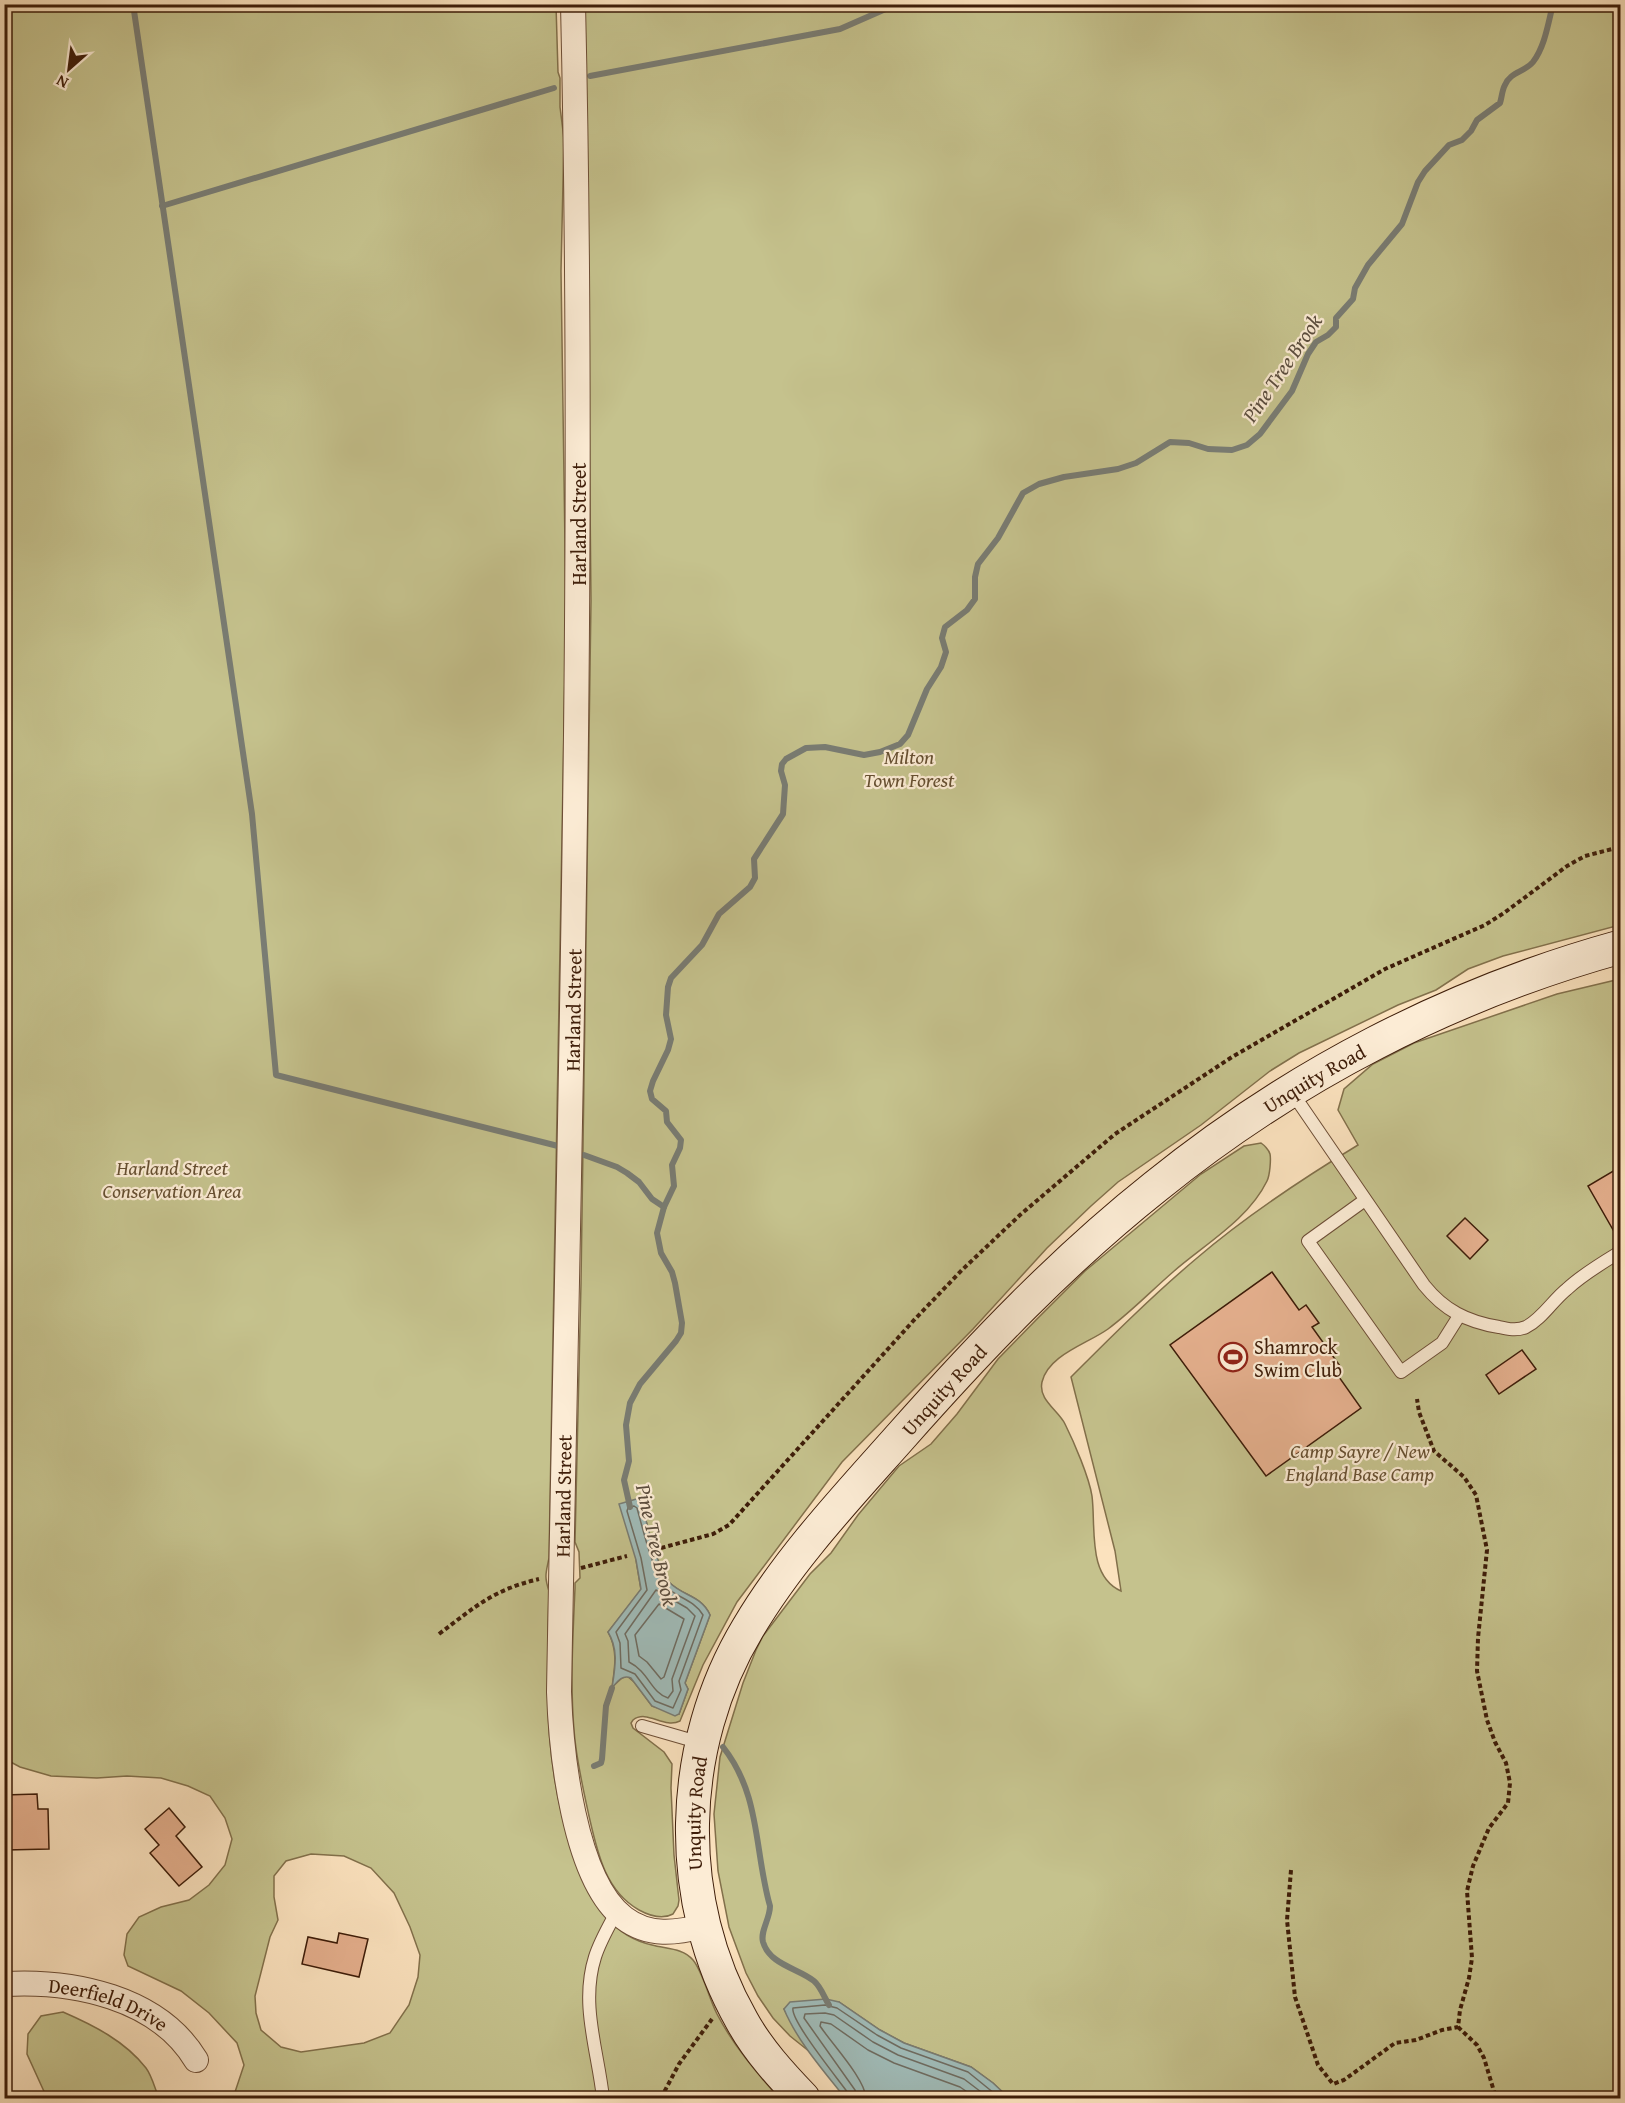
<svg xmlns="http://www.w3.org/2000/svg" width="1625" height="2103" viewBox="0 0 1625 2103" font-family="'Gentium Book Plus',serif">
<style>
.green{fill:#c5c28d;stroke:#82704b;stroke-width:1.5;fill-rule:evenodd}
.water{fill:#a0bcb9;stroke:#797c73;stroke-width:1.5}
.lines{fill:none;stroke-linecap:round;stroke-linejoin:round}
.shore{stroke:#6f6c61;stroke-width:1.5}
.stream{stroke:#797c73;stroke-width:6}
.building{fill:#e4af8d;stroke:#3e1d09;stroke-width:1.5}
.service-casing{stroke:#6d4e36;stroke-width:14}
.minor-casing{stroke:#6d4e36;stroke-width:26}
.secondary-casing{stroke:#3e1d09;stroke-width:35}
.path{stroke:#3e1d09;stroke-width:4;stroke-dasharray:4.5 3;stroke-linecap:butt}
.service{stroke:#fcecd5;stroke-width:12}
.minor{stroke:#fcecd5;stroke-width:24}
.secondary{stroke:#fcecd5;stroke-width:33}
.labels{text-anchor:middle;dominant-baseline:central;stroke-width:4.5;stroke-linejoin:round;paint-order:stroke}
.street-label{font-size:20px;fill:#3e1d09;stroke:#fcecd5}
.park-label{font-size:20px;font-style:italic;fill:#664f31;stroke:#fcecd5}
.poi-label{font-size:20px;fill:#3e1d09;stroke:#fcecd5;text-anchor:start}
.water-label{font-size:21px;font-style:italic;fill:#5b4d3e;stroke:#fcecd5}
</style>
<rect width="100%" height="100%" fill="#fbe2be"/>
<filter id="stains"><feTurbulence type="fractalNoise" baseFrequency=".00333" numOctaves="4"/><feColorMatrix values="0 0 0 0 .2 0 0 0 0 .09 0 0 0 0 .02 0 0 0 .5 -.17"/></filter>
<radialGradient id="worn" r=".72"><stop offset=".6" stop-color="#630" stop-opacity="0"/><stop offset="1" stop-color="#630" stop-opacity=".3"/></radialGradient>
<g class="green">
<path d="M4 5H556L558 72 560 78V107L564 139 561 271 566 615 549 1558C546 1573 544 1576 549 1591 547 1685 542 1762 573 1853 581 1876 589 1898 606 1917 618 1931 634 1941 652 1945 667 1949 683 1948 693 1960 703 1972 709 1999 717 2014 733 2045 756 2072 779 2098H233L244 2065 237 2043 209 2013 181 1991 128 1966 124 1955 127 1934 139 1917 161 1907 189 1900 209 1885 225 1865 232 1839 225 1818 210 1796 188 1786 161 1778 127 1776 97 1778 51 1776 20 1767 5 1759ZM311 1854 344 1856 371 1868 394 1893 410 1927 420 1955 418 1977 409 2005 390 2033 364 2043 301 2052 281 2047 261 2030 256 2013 255 1996 270 1937 278 1920 274 1897V1876L286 1861Z"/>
<path d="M585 5H1620V925L1503 956 1468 969 1436 990 1398 1005 1299 1053 1270 1071 1201 1125 1118 1182 1091 1206 1047 1248 973 1329 842 1462 737 1602 703 1665 680 1721C664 1729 647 1709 633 1720L631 1723 633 1728 664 1752 672 1764 671 1788 674 1855 679 1900 678 1906 673 1914C662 1920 650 1916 639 1910 605 1891 597 1851 589 1816 583 1788 576 1759 574 1730 570 1683 573 1635 575 1588V1583L580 1578 579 1552 575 1542 581 1283 591 601ZM640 1498C645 1516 658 1572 670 1583 683 1596 702 1596 710 1615L685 1683 688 1689 679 1714 652 1706 634 1682 627 1676 622 1678 612 1687C615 1667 618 1650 608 1632L641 1590 636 1560Z"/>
<path d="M1620 979V2098H1009L993 2083 971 2067 904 2043 880 2030 839 2002 784 2009 788 2017 810 2052 790 2036 773 2018 758 1996 746 1973 729 1927 718 1871 714 1814 720 1757 743 1683 756 1650 763 1636 810 1574 831 1553 858 1515 899 1466 931 1444 957 1414 998 1359 1036 1320 1085 1271 1201 1174 1244 1146 1261 1143C1264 1145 1269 1150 1270 1154 1271 1159 1270 1175 1267 1181 1248 1220 1205 1244 1173 1272 1151 1291 1131 1312 1108 1329 1087 1344 1048 1355 1042 1382 1038 1400 1058 1410 1065 1424 1074 1442 1089 1477 1092 1496 1096 1527 1087 1576 1121 1591L1115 1551 1071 1377C1112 1336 1153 1295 1197 1258 1247 1215 1302 1179 1358 1145L1338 1110 1344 1089 1373 1064 1414 1043 1557 994Z"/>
<path d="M63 2012C93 2025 125 2041 146 2068 152 2076 155 2089 159 2098H47L27 2054 28 2034 41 2016Z"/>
</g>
<g class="water">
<path d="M640 1498C645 1516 658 1572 670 1583 683 1596 702 1596 710 1615L685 1683 688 1689 679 1714 675 1716 652 1706 631 1678C622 1674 617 1682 612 1688 615 1668 619 1650 608 1632L641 1589 636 1560 619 1504Z"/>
<path d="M826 1999 839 2002 880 2030 904 2043 971 2067 993 2083 1009 2098H845C824 2071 797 2041 784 2009L790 2002Z"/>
</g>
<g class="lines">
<g class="shore">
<path d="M634 1506 637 1508C642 1526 654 1576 666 1587 678 1598 694 1600 703 1615L679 1681 681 1690 673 1708 655 1701 635 1674 621 1668 620 1643 616 1632 647 1590 641 1558 627 1511 628 1508Z"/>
<path d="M656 1590 687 1608 695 1616 672 1679 673 1691 668 1698C651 1693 649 1672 629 1662L628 1641 625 1634Z"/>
<path d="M659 1604 684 1619 664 1677 661 1679 647 1662 639 1656 635 1635Z"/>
<path d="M850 2098 848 2093C838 2079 790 2020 793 2008L825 2005 837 2008 877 2035 901 2048 968 2072 1000 2098"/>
<path d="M857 2098 855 2090 804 2018 805 2014 825 2013 834 2015 873 2042 898 2055 964 2079 989 2098"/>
<path d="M866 2098C865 2079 832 2044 820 2026L821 2022 831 2024 868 2050 894 2063 960 2087 976 2098"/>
</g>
<g class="stream">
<path d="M133 4 252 814 276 1075 558 1146"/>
<path d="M590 76 840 29 897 4"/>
<path d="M162 206 554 88"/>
<path d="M584 1155 617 1167 627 1173 639 1182 652 1199 664 1207"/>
<path d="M630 1507 624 1480 629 1461 626 1425 630 1403 640 1384 676 1341 681 1333 682 1323 675 1283 672 1272 661 1253 657 1233 664 1207 674 1186 672 1165 680 1148 681 1140 667 1122 666 1111 652 1099 650 1091 653 1081 668 1050 671 1039 666 1015 668 987 671 978 702 945 719 914 750 887 755 878 754 859 783 814 785 785 781 771 782 764 786 759 806 748 825 747 864 755 880 752 900 744 908 735 927 689 941 667 946 652 942 638 945 627 967 610 975 599V577L978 564 998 538 1023 493 1039 484 1064 477 1118 469 1136 463 1170 442 1189 443 1208 449 1232 450 1247 445 1260 434 1292 391 1308 354 1316 342 1328 335 1336 327V318L1353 299 1355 288 1368 265 1402 224 1418 182 1425 171 1449 145 1462 140 1471 131 1477 120 1500 103C1502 97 1502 90 1505 85 1510 72 1525 72 1533 62 1545 46 1548 24 1553 4"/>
<path d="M723 1747C761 1795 754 1850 770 1906 770 1919 760 1931 763 1942 770 1965 798 1968 814 1981 821 1987 824 1997 829 2005"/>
<path d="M594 1766 601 1763 602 1759 606 1706 612 1688"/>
</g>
</g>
<g class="building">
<path d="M1620 1167V1242L1588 1186Z"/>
<path d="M1465 1218 1488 1240 1470 1259 1447 1236Z"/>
<path d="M1272 1272 1299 1310 1306 1305 1319 1323 1312 1327 1340 1366 1334 1370 1361 1408 1266 1476 1170 1345Z"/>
<path d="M1522 1350 1536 1369 1499 1394 1486 1375Z"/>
<path d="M37 1794 38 1809H48L49 1849 6 1850 4 1795Z"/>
<path d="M169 1808 185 1827 176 1836 202 1867 179 1886 150 1853 159 1845 145 1829Z"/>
<path d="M339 1933 368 1939 359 1977 302 1964 308 1937 337 1943Z"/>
</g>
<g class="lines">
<g class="service-casing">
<g id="service">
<path d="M1291 1091 1424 1285C1444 1310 1467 1322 1499 1327 1508 1329 1517 1331 1526 1327 1542 1319 1553 1300 1567 1289 1583 1274 1602 1263 1620 1252"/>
<path d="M1365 1200 1308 1241 1401 1372 1442 1343 1459 1316"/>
<path d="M642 1726 701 1743"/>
<path d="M603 2098C598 2051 580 2004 595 1957 600 1941 609 1926 617 1911"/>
</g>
</g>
<g class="minor-casing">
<g id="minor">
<path d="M573 4C586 567 569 1130 559 1692 561 1752 574 1880 624 1918 649 1937 676 1933 704 1926"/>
<path id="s1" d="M4 1984C73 1980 158 1997 196 2060"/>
</g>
</g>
<g class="secondary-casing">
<g id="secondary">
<path id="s2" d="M803 2098C781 2075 758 2050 742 2021 673 1900 677 1746 748 1628 790 1557 848 1496 902 1435 980 1347 1063 1260 1155 1187 1292 1076 1450 994 1620 947"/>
</g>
</g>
<g class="path">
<path d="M661 1548 713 1534 729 1525 915 1319 962 1270 1020 1215 1115 1134 1232 1057 1385 969 1485 925 1504 913 1567 866 1585 856 1620 847"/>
<path d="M581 1568 627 1556"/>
<path d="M439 1634C476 1606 493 1590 539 1579"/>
<path d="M1291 1870 1287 1920 1295 1997 1318 2065 1333 2084 1344 2080 1395 2043 1416 2040 1442 2030 1458 2027 1460 2010 1469 1978 1472 1958 1467 1891 1473 1866 1489 1828 1508 1803 1510 1783 1506 1763 1495 1742 1487 1720 1477 1671 1478 1638 1487 1550 1476 1495 1464 1477 1434 1451 1419 1412 1417 1399"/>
<path d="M1458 2027 1477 2045 1484 2058 1496 2098"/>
<path d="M661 2098 679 2064 712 2019"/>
</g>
<use href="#service" class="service"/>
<use href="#minor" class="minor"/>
<use href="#secondary" class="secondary"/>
</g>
<defs>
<g id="stadium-ring" transform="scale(1.5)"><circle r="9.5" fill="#fcecd5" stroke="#8f2418" stroke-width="1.5"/><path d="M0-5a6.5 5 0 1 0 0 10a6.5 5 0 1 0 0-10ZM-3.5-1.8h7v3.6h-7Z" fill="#8f2418"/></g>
</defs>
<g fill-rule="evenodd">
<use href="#stadium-ring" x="1233" y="1357"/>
</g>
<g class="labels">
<g class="street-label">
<text transform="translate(578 524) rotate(-90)">Harland Street</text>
<text transform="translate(573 1010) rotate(-89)">Harland Street</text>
<text stroke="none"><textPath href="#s2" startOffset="1305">Unquity Road</textPath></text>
<text stroke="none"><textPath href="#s2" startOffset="819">Unquity Road</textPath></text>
<text transform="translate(563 1496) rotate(-89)">Harland Street</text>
<text stroke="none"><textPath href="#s2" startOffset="315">Unquity Road</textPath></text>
<text stroke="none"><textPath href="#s1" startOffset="108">Deerfield Drive</textPath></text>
</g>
<g class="park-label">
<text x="909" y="756">Milton<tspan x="909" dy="23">Town Forest</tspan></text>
<text x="172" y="1167">Harland Street<tspan x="172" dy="23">Conservation Area</tspan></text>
<text x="1360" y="1450">Camp Sayre / New<tspan x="1360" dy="23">England Base Camp</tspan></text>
</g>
<g class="poi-label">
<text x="1254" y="1346">Shamrock<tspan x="1254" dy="23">Swim Club</tspan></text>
</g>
<g class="water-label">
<text transform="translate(1282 368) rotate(-56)">Pine Tree Brook</text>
<text transform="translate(657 1545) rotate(77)">Pine Tree Brook</text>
</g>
</g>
<rect width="1625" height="2103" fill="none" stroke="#fbe2be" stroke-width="24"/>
<rect x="6" y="6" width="1613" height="2091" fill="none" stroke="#3e1d09" stroke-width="3"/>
<rect x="12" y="12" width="1601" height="2079" fill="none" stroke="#3e1d09" stroke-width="1.5"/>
<g transform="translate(69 69) rotate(208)" stroke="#fcecd5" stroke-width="4.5" paint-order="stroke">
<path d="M0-4.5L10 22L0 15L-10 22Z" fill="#3e1d09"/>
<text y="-9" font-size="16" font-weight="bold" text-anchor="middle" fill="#3e1d09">N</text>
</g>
<rect width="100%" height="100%" filter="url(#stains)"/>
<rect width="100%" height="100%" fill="url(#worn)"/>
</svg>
